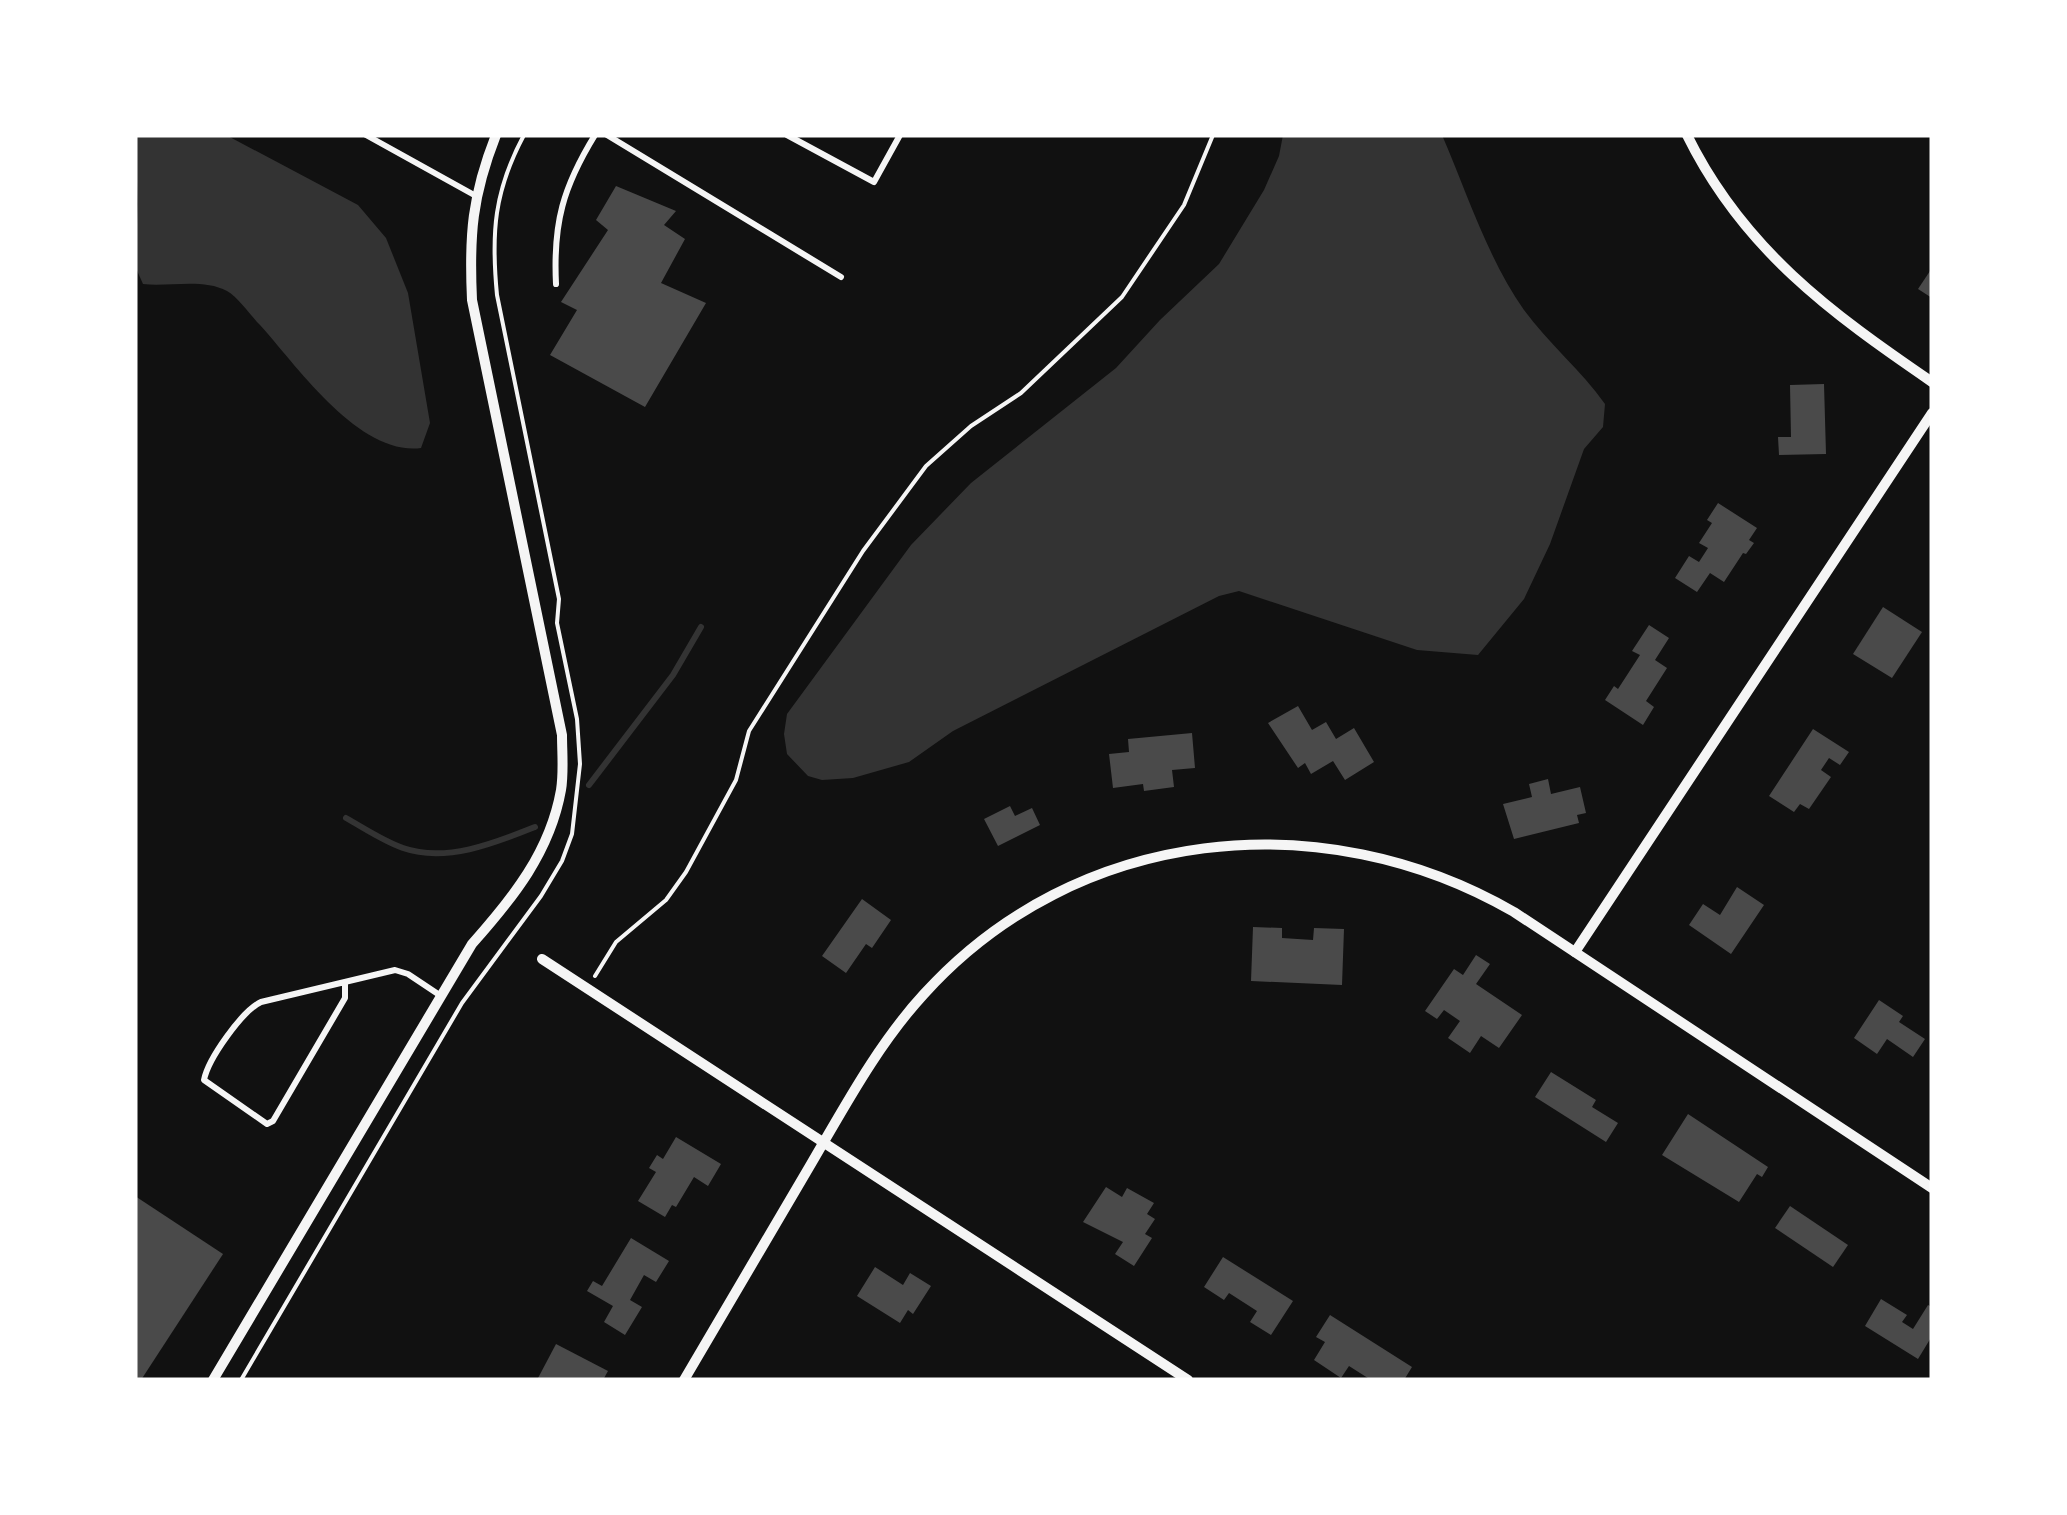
<svg xmlns="http://www.w3.org/2000/svg" width="2067" height="1515" viewBox="0 0 2067 1515" font-family="'Fira Sans',sans-serif">
<style>
.water{fill:#333}
.lines{fill:none;stroke-linecap:round;stroke-linejoin:round}
.stream{stroke:#333;stroke-width:6}
.building{fill:#4a4a4a}
.path{stroke:#f5f5f5;stroke-width:4}
.service{stroke:#f5f5f5;stroke-width:6}
.minor{stroke:#f5f5f5;stroke-width:10}
</style>
<rect width="100%" height="100%" fill="#111"/>
<g class="water">
<path d="M135 135H226L358 205 386 238 408 293 430 423 421 448C359 456 297 366 260 325 250 315 239 298 227 291 203 278 169 287 143 284L135 266 138 204Z"/>
<path d="M1283 135H1442C1467 193 1488 259 1524 310 1548 343 1581 370 1605 404L1603 427 1584 449 1550 544 1524 599 1478 655 1417 650 1239 591 1219 596 953 731 909 762 853 778 822 780 808 776 787 754 784 734 787 714 911 545 971 483 1116 368 1160 320 1219 264 1264 190 1279 156Z"/>
</g>
<g class="lines">
<g class="stream">
<path d="M589 785 673 675 701 627"/>
<path d="M346 818C364 828 383 841 403 848 446 863 495 843 535 827"/>
</g>
</g>
<g class="building">
<path d="M616 186 676 211 664 225 685 239 661 283 706 303 645 407 550 355 577 310 561 302 608 230 596 220Z"/>
<path d="M1932 268V298L1918 289Z"/>
<path d="M1824 384 1826 454 1779 455 1778 437H1791L1790 385Z"/>
<path d="M1718 503 1757 528 1749 540 1754 543 1746 554 1743 553 1724 582 1710 573 1697 592 1675 578 1689 556 1699 562 1708 548 1699 543 1712 523 1707 520Z"/>
<path d="M1883 607 1922 632 1892 678 1853 654Z"/>
<path d="M1649 625 1669 638 1655 660 1667 668 1646 701 1654 707 1643 725 1605 700 1614 686 1618 689 1640 655 1632 651Z"/>
<path d="M1298 706 1312 730 1326 722 1336 739 1354 728 1374 762 1345 780 1333 761 1311 774 1305 763 1298 768 1268 723Z"/>
<path d="M1813 729 1849 752 1840 765 1829 758 1821 770 1831 777 1809 809 1800 804 1794 812 1769 796Z"/>
<path d="M1192 733 1195 768 1172 770 1174 787 1144 791 1143 784 1113 788 1109 754 1129 752 1128 739Z"/>
<path d="M1548 779 1551 794 1580 787 1586 813 1577 815 1579 823 1514 839 1503 804 1532 797 1529 784Z"/>
<path d="M1010 806 1015 816 1032 808 1040 825 998 846 984 819Z"/>
<path d="M1737 887 1764 905 1731 954 1689 925 1703 904 1720 915Z"/>
<path d="M862 899 891 920 872 948 866 944 846 973 822 956Z"/>
<path d="M1253 927 1282 928V938L1313 940 1314 928 1344 929 1342 985 1251 981Z"/>
<path d="M1476 955 1490 964 1476 984 1522 1015 1499 1048 1481 1036 1470 1053 1448 1038 1460 1021 1444 1010 1437 1019 1425 1011 1454 969 1463 975Z"/>
<path d="M1879 1000 1903 1016 1899 1022 1925 1039 1913 1057 1887 1039 1877 1054 1854 1038Z"/>
<path d="M1551 1072 1596 1100 1592 1107 1618 1123 1606 1142 1535 1097Z"/>
<path d="M1688 1114 1768 1167 1762 1177 1757 1174 1739 1202 1662 1155Z"/>
<path d="M676 1137 721 1164 708 1186 694 1177 676 1207 672 1205 665 1217 638 1201 656 1172 649 1168 657 1155 663 1159Z"/>
<path d="M1106 1187 1122 1197 1127 1188 1154 1203 1147 1214 1155 1219 1145 1234 1152 1238 1134 1266 1115 1254 1123 1242 1083 1222Z"/>
<path d="M135 1196 223 1254 141 1380H135Z"/>
<path d="M1790 1206 1848 1245 1833 1267 1775 1228Z"/>
<path d="M631 1238 669 1261 656 1282 644 1275 630 1300 642 1307 625 1335 604 1322 613 1306 587 1291 593 1281 602 1286Z"/>
<path d="M1223 1257 1293 1301 1271 1335 1250 1322 1257 1311 1229 1293 1224 1300 1204 1287Z"/>
<path d="M875 1267 903 1285 910 1273 931 1286 913 1314 908 1310 900 1323 857 1296Z"/>
<path d="M1881 1299 1907 1315 1902 1322 1913 1329 1928 1305 1932 1307V1336L1918 1359 1865 1326Z"/>
<path d="M1330 1315 1412 1367 1404 1380H1371L1349 1366 1341 1378 1314 1360 1325 1342 1316 1337Z"/>
<path d="M556 1344 608 1371 603 1380H537Z"/>
</g>
<g class="lines">
<g class="path">
<path d="M595 976 616 942 666 900 686 872 736 780 749 731 863 551 926 466 971 426 1021 393 1122 297 1184 205 1213 135"/>
<path d="M241 1380 462 1003 541 896 562 861 572 834 580 764 577 719 557 623 559 599 497 295C491 233 494 191 524 135"/>
</g>
<g class="service">
<path d="M366 135 476 196"/>
<path d="M607 135 841 277"/>
<path d="M787 135 874 182 900 135"/>
<path d="M556 284C553 223 563 187 595 135"/>
<path d="M345 983V998L273 1121 267 1124 204 1080C208 1059 242 1011 261 1002L395 970 408 974 441 996"/>
</g>
<g class="minor">
<path d="M1687 135C1743 249 1831 313 1932 382"/>
<path d="M1575 952 1932 413"/>
<path d="M542 959 1188 1380"/>
<path d="M213 1380 472 944C513 898 550 852 561 790 564 772 562 753 562 735L472 300C469 235 472 196 496 135"/>
<path d="M684 1380C726 1308 768 1236 811 1164 845 1106 878 1044 924 994 1076 826 1322 801 1514 912L1932 1188"/>
</g>
</g>
<rect width="2067" height="1515" fill="none" stroke="#ffffff" stroke-width="275"/>
</svg>
